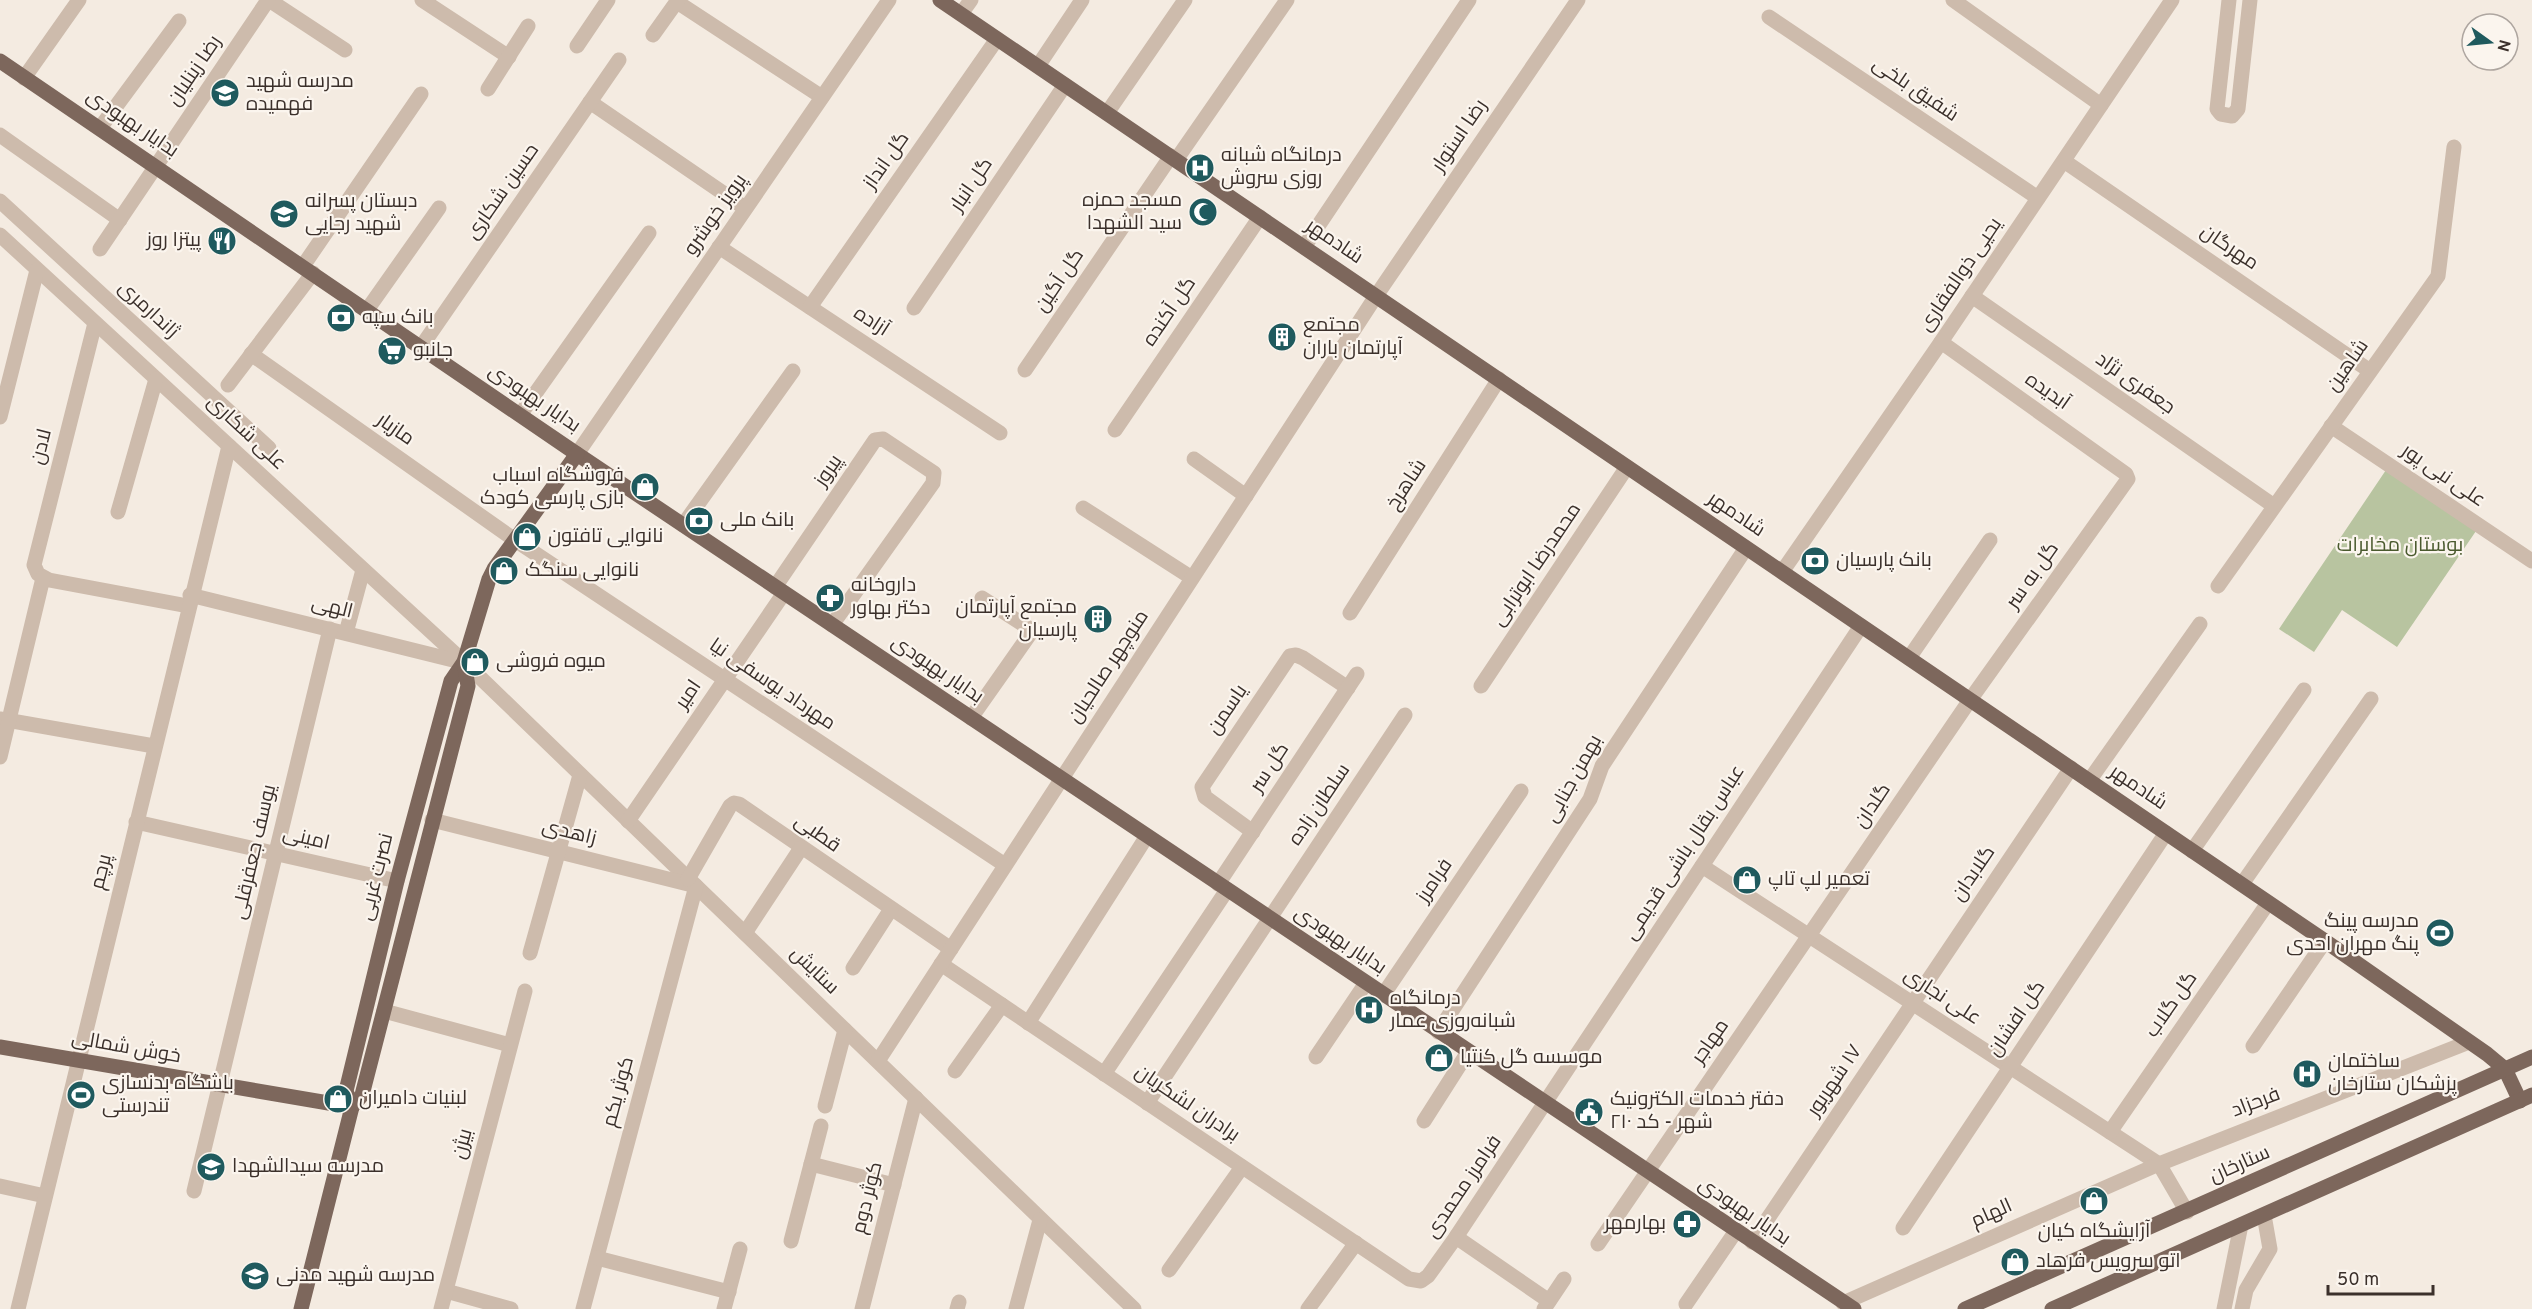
<svg xmlns="http://www.w3.org/2000/svg" width="2532" height="1309" viewBox="0 0 2532 1309" font-family="Overpass,Cairo,sans-serif">
<style>
.green{fill:#b8c4a0}
.lines{fill:none;stroke-linecap:round;stroke-linejoin:round}
.minor{stroke:#cdbbac;stroke-width:15}
.major{stroke:#7d675c;stroke-width:15}
.labels{text-anchor:middle;dominant-baseline:central;stroke-width:4.5;stroke-linejoin:round;paint-order:stroke}
.street-label{font-size:20px;fill:#3b302b;stroke:#fbf5ee}
.poi-label{font-size:20px;fill:#3b302b;stroke:#fbf5ee;text-anchor:start}
.park-label{font-size:20px;fill:#4a5a2e;stroke:#fbf5ee}
</style>
<rect width="100%" height="100%" fill="#f4ebe1"/>
<path class="green" d="M2388 467 2476 531 2397 647 2342 610 2314 652 2279 629Z"/>
<g class="lines">
<g class="minor">
<path d="M269 0 345 50"/>
<path d="M422 0 509 57"/>
<path d="M1953 0 2101 105"/>
<path d="M2229 0 2217 109 2221 114 2232 116 2238 109 2250 0"/>
<path d="M677 2 822 97"/>
<path d="M961 14 971 0"/>
<path d="M1769 17 2038 198"/>
<path d="M653 35 678 0"/>
<path d="M577 46 608 0"/>
<path d="M1038 66 1082 0"/>
<path d="M24 78 79 0"/>
<path d="M488 89 528 26"/>
<path d="M590 102 745 208"/>
<path d="M1107 113 1185 0"/>
<path d="M100 128 179 21"/>
<path d="M0 135 120 220"/>
<path d="M1176 160 1287 0"/>
<path d="M2064 161 2370 371"/>
<path d="M0 201 269 448"/>
<path d="M0 235 464 662 1134 1309"/>
<path d="M719 247 1000 433"/>
<path d="M1304 247 1469 0"/>
<path d="M100 249 268 0"/>
<path d="M303 266 421 94"/>
<path d="M1972 296 2274 506"/>
<path d="M810 307 997 39"/>
<path d="M914 308 1065 85"/>
<path d="M367 310 439 208"/>
<path d="M95 323 34 565 38 574 49 580 188 606"/>
<path d="M421 347 619 60"/>
<path d="M251 354 515 540 1005 865"/>
<path d="M1025 370 1171 156"/>
<path d="M228 385 313 273"/>
<path d="M520 415 649 233"/>
<path d="M0 417 37 270"/>
<path d="M2331 426 2532 561"/>
<path d="M1115 430 1260 217"/>
<path d="M577 454 889 0"/>
<path d="M1194 459 1246 496"/>
<path d="M1083 508 1192 578"/>
<path d="M118 512 156 379"/>
<path d="M683 525 793 371"/>
<path d="M1782 572 1941 342 2172 0"/>
<path d="M2218 586 2438 276 2454 147"/>
<path d="M775 587 875 440 883 439 934 473 933 483 832 625"/>
<path d="M190 595 461 662"/>
<path d="M1350 613 1499 379"/>
<path d="M346 633 363 570"/>
<path d="M1909 658 1990 540"/>
<path d="M1481 686 1627 467"/>
<path d="M971 718 1030 634 1027 627 982 598"/>
<path d="M0 719 154 746"/>
<path d="M0 757 43 578"/>
<path d="M2089 781 2200 624"/>
<path d="M432 820 696 886 583 1309"/>
<path d="M628 821 784 593"/>
<path d="M136 822 397 881"/>
<path d="M1253 832 1205 797 1202 787 1290 656 1296 655 1303 658 1348 688"/>
<path d="M2192 851 2304 690"/>
<path d="M1702 866 2159 1164 2187 1212"/>
<path d="M688 879 730 806 734 803 739 804 951 949"/>
<path d="M1218 884 1357 674"/>
<path d="M2242 884 2371 699"/>
<path d="M745 933 801 848"/>
<path d="M530 953 580 775"/>
<path d="M941 964 1409 1279 1421 1281 1428 1276 1456 1237 1861 626"/>
<path d="M853 968 891 909"/>
<path d="M1383 995 1521 791"/>
<path d="M384 1011 510 1045"/>
<path d="M1028 1023 1147 836"/>
<path d="M1438 1032 1590 799 1602 766 1746 548"/>
<path d="M2253 1046 2325 941"/>
<path d="M1316 1057 1366 983"/>
<path d="M878 1061 1376 296 1578 0"/>
<path d="M955 1071 1002 1005"/>
<path d="M1104 1074 1227 890"/>
<path d="M1147 1103 1405 715"/>
<path d="M825 1106 845 1030"/>
<path d="M1424 1121 1468 1052"/>
<path d="M2110 1132 2268 903"/>
<path d="M811 1164 894 1185"/>
<path d="M0 1186 45 1196"/>
<path d="M194 1191 330 629"/>
<path d="M1903 1228 2166 833"/>
<path d="M1456 1237 1549 1301"/>
<path d="M791 1241 821 1126"/>
<path d="M1752 1242 2071 768"/>
<path d="M1598 1244 1970 700 2128 479 2126 474 1941 342"/>
<path d="M597 1258 729 1292"/>
<path d="M1169 1270 1242 1167"/>
<path d="M446 1291 511 1309"/>
<path d="M1843 1303 2159 1164 2469 1042"/>
<path d="M1686 1304 1736 1231"/>
<path d="M18 1309 229 446"/>
<path d="M441 1309 525 991"/>
<path d="M724 1309 740 1249"/>
<path d="M862 1309 916 1098"/>
<path d="M957 1309 959 1302"/>
<path d="M1016 1309 1040 1220"/>
<path d="M1308 1309 1356 1243"/>
<path d="M1544 1309 1564 1279"/>
<path d="M2224 1309 2241 1225"/>
<path d="M2242 1309 2246 1290 2270 1249 2264 1215"/>
</g>
<g class="major">
<path d="M940 0 2325 941 2487 1054 2505 1069 2520 1101"/>
<path d="M0 61 577 454 1854 1309"/>
<path d="M0 1047 352 1107"/>
<path d="M352 1107 346 1091 397 881 451 681 464 662 489 579 494 569 577 454"/>
<path d="M301 1309 352 1107 362 1095 468 686 464 662"/>
<path d="M1965 1309 2532 1057"/>
<path d="M2052 1309 2532 1095"/>
</g>
</g>
<defs>
<g id="school-disc" transform="scale(1.5)"><circle r="9.5" fill="#1f5a5e" stroke="#fbf5ee"/><path d="M0-5L7-2L0 1L-7-2ZM-4 1L0 2.5L4 1V4Q0 6-4 4Z" fill="#fff"/></g>
<g id="hospital-disc" transform="scale(1.5)"><circle r="9.5" fill="#1f5a5e" stroke="#fbf5ee"/><path d="M-5-5h3v3.5h4V-5h3V5h-3V1.5h-4V5h-3Z" fill="#fff"/></g>
<g id="mosque-disc" transform="scale(1.5)"><circle r="9.5" fill="#1f5a5e" stroke="#fbf5ee"/><path d="M3.5-4.9A6 6 0 1 0 3.5 4.9A5 5 0 1 1 3.5-4.9Z" fill="#fff"/></g>
<g id="restaurant-disc" transform="scale(1.5)"><circle r="9.5" fill="#1f5a5e" stroke="#fbf5ee"/><path d="M-5-6h1v4h1v-4h1v4h1v-4h1v5L-1.5 .5V6h-2V.5L-5-1ZM5-6V6H3V1.5H1.5Q1.5-4 5-6Z" fill="#fff"/></g>
<g id="bank-disc" transform="scale(1.5)"><circle r="9.5" fill="#1f5a5e" stroke="#fbf5ee"/><path d="M-6-4H6V4H-6ZM0-2.3a2.3 2.3 0 1 0 0 4.6a2.3 2.3 0 1 0 0-4.6Z" fill="#fff"/></g>
<g id="building-disc" transform="scale(1.5)"><circle r="9.5" fill="#1f5a5e" stroke="#fbf5ee"/><path d="M-4-6H4V6H1V3H-1V6H-4ZM-2.5-4.3h1.7v1.8h-1.7ZM.8-4.3h1.7v1.8H.8ZM-2.5-1h1.7V.8h-1.7ZM.8-1h1.7V.8H.8Z" fill="#fff"/></g>
<g id="supermarket-disc" transform="scale(1.5)"><circle r="9.5" fill="#1f5a5e" stroke="#fbf5ee"/><path d="M-6-5.5h2.5l.6 2H6L4.5 2H-2.5L-4.4-4H-6ZM-1.5 3.2a1.3 1.3 0 1 0 .1 0ZM3 3.2a1.3 1.3 0 1 0 .1 0Z" fill="#fff"/></g>
<g id="shop-disc" transform="scale(1.5)"><circle r="9.5" fill="#1f5a5e" stroke="#fbf5ee"/><path d="M-5-2.5h2.3a2.7 3.5 0 0 1 5.4 0H5L5.5 6h-11ZM-1.5-2.5h3a1.5 2.3 0 0 0-3 0Z" fill="#fff"/></g>
<g id="pharmacy-disc" transform="scale(1.5)"><circle r="9.5" fill="#1f5a5e" stroke="#fbf5ee"/><path d="M-2-6h4v4h4v4h-4v4h-4v-4h-4v-4h4Z" fill="#fff"/></g>
<g id="stadium-disc" transform="scale(1.5)"><circle r="9.5" fill="#1f5a5e" stroke="#fbf5ee"/><path d="M0-5a6.5 5 0 1 0 0 10a6.5 5 0 1 0 0-10ZM-3.5-1.8h7v3.6h-7Z" fill="#fff"/></g>
<g id="civic-disc" transform="scale(1.5)"><circle r="9.5" fill="#1f5a5e" stroke="#fbf5ee"/><path d="M-.6-6.5H3V-4.5H.6V-3L4-1V1h2V6H-6V1h2V-1L-.6-3ZM-1.2 2.5V6h2.4V2.5Z" fill="#fff"/></g>
</defs>
<g fill-rule="evenodd">
<use href="#school-disc" x="225" y="93"/>
<use href="#hospital-disc" x="1200" y="168"/>
<use href="#mosque-disc" x="1203" y="212"/>
<use href="#school-disc" x="284" y="214"/>
<use href="#restaurant-disc" x="222" y="241"/>
<use href="#bank-disc" x="341" y="318"/>
<use href="#building-disc" x="1282" y="337"/>
<use href="#supermarket-disc" x="392" y="351"/>
<use href="#shop-disc" x="645" y="487"/>
<use href="#bank-disc" x="699" y="521"/>
<use href="#shop-disc" x="527" y="537"/>
<use href="#bank-disc" x="1815" y="561"/>
<use href="#shop-disc" x="504" y="571"/>
<use href="#pharmacy-disc" x="830" y="598"/>
<use href="#building-disc" x="1098" y="619"/>
<use href="#shop-disc" x="475" y="662"/>
<use href="#shop-disc" x="1747" y="880"/>
<use href="#stadium-disc" x="2440" y="933"/>
<use href="#hospital-disc" x="1369" y="1010"/>
<use href="#shop-disc" x="1439" y="1058"/>
<use href="#hospital-disc" x="2307" y="1074"/>
<use href="#stadium-disc" x="81" y="1095"/>
<use href="#shop-disc" x="338" y="1099"/>
<use href="#civic-disc" x="1589" y="1112"/>
<use href="#school-disc" x="211" y="1167"/>
<use href="#shop-disc" x="2094" y="1201"/>
<use href="#pharmacy-disc" x="1687" y="1224"/>
<use href="#shop-disc" x="2015" y="1262"/>
<use href="#school-disc" x="255" y="1276"/>
</g>
<g class="labels">
<g class="street-label">
<text transform="translate(195 71) rotate(-56)">رضا زینلیان</text>
<text transform="translate(1915 90) rotate(34)">شفیق بلخی</text>
<text transform="translate(132 124) rotate(34)">بدایار بهبودی</text>
<text transform="translate(1460 136) rotate(-56)">رضا استوار</text>
<text transform="translate(887 161) rotate(-55)">گل انداز</text>
<text transform="translate(972 185) rotate(-56)">گل انبار</text>
<text transform="translate(503 192) rotate(-55)">حسین شکاری</text>
<text transform="translate(716 215) rotate(-55)">پرویز خوشرو</text>
<text transform="translate(1334 242) rotate(34)">شادمهر</text>
<text transform="translate(2229 248) rotate(34)">مهرگان</text>
<text transform="translate(1961 275) rotate(-56)">یحیی ذوالفقاری</text>
<text transform="translate(1060 281) rotate(-56)">گل آگین</text>
<text transform="translate(148 310) rotate(43)">ژاندارمری</text>
<text transform="translate(1170 312) rotate(-56)">گل آکنده</text>
<text transform="translate(871 322) rotate(33)">آزاده</text>
<text transform="translate(2348 366) rotate(-55)">شاهین</text>
<text transform="translate(2135 384) rotate(35)">جعفری نژاد</text>
<text transform="translate(2047 392) rotate(35)">آبدیده</text>
<text transform="translate(534 399) rotate(34)">بدایار بهبودی</text>
<text transform="translate(395 430) rotate(35)">مازیار</text>
<text transform="translate(246 433) rotate(43)">علی شکاری</text>
<text transform="translate(42 447) rotate(-76)">لادن</text>
<text transform="translate(829 471) rotate(-56)">پیروز</text>
<text transform="translate(2443 476) rotate(34)">علی نبی پور</text>
<text transform="translate(1407 485) rotate(-57)">شاهرخ</text>
<text transform="translate(1736 515) rotate(34)">شادمهر</text>
<text transform="translate(1537 565) rotate(-56)">محمدرضا ابوترابی</text>
<text transform="translate(2033 576) rotate(-55)">گل به سر</text>
<text transform="translate(332 608) rotate(14)">الهی</text>
<text transform="translate(1109 667) rotate(-57)">منوچهر صالحیان</text>
<text transform="translate(937 670) rotate(34)">بدایار بهبودی</text>
<text transform="translate(772 685) rotate(34)">مهرداد یوسفی نیا</text>
<text transform="translate(689 695) rotate(-56)">امیر</text>
<text transform="translate(1228 710) rotate(-56)">یاسمن</text>
<text transform="translate(1270 768) rotate(-57)">گل سر</text>
<text transform="translate(1574 779) rotate(-61)">بهمن جنابی</text>
<text transform="translate(2138 788) rotate(34)">شادمهر</text>
<text transform="translate(1320 805) rotate(-56)">سلطان زاده</text>
<text transform="translate(1873 806) rotate(-56)">گلدان</text>
<text transform="translate(569 833) rotate(14)">زاهدی</text>
<text transform="translate(817 834) rotate(35)">قطبی</text>
<text transform="translate(306 839) rotate(13)">امینی</text>
<text transform="translate(255 852) rotate(-77)">یوسف جعفرقلی</text>
<text transform="translate(1685 853) rotate(-57)">عباس بقال باشی قدیمی</text>
<text transform="translate(102 872) rotate(-76)">پرچم</text>
<text transform="translate(1974 874) rotate(-56)">گلابدان</text>
<text transform="translate(377 877) rotate(-76)">نصرت غربی</text>
<text transform="translate(1435 881) rotate(-56)">فرامرز</text>
<text transform="translate(1340 941) rotate(34)">بدایار بهبودی</text>
<text transform="translate(814 971) rotate(44)">ستایش</text>
<text transform="translate(1942 997) rotate(33)">علی نجاری</text>
<text transform="translate(2172 1005) rotate(-55)">گل گلاب</text>
<text transform="translate(2017 1019) rotate(-56)">گل افشان</text>
<text transform="translate(1711 1042) rotate(-55)">مهاجر</text>
<text transform="translate(126 1048) rotate(10)">خوش شمالی</text>
<text transform="translate(1835 1081) rotate(-56)">١٧ شهریور</text>
<text transform="translate(619 1092) rotate(-75)">کوثر یکم</text>
<text transform="translate(2256 1103) rotate(-21)">فرحزاد</text>
<text transform="translate(1187 1104) rotate(34)">برادران لشکریان</text>
<text transform="translate(463 1144) rotate(-75)">بیژن</text>
<text transform="translate(2240 1165) rotate(-24)">ستارخان</text>
<text transform="translate(1464 1187) rotate(-56)">فرامرز محمدی</text>
<text transform="translate(868 1198) rotate(-76)">کوثر دوم</text>
<text transform="translate(1744 1212) rotate(34)">بدایار بهبودی</text>
<text transform="translate(1992 1214) rotate(-24)">الهام</text>
</g>
<g class="poi-label">
<text x="246" y="82">مدرسه شهید<tspan x="246" dy="23">فهمیده</tspan></text>
<text x="1221" y="156">درمانگاه شبانه<tspan x="1221" dy="23">روزی سروش</tspan></text>
<text x="1182" y="201" text-anchor="end">مسجد حمزه<tspan x="1182" dy="23">سید الشهدا</tspan></text>
<text x="305" y="202">دبستان پسرانه<tspan x="305" dy="23">شهید رجایی</tspan></text>
<text x="201" y="241" text-anchor="end">پیتزا روز</text>
<text x="362" y="318">بانک سپه</text>
<text x="1303" y="326">مجتمع<tspan x="1303" dy="23">آپارتمان باران</tspan></text>
<text x="413" y="351">جانبو</text>
<text x="624" y="476" text-anchor="end">فروشگاه اسباب<tspan x="624" dy="23">بازی پارسی کودک</tspan></text>
<text x="720" y="521">بانک ملی</text>
<text x="548" y="537">نانوایی تافتون</text>
<text x="1836" y="561">بانک پارسیان</text>
<text x="525" y="571">نانوایی سنگک</text>
<text x="851" y="586">داروخانه<tspan x="851" dy="23">دکتر بهاور</tspan></text>
<text x="1077" y="608" text-anchor="end">مجتمع آپارتمان<tspan x="1077" dy="23">پارسیان</tspan></text>
<text x="496" y="662">میوه فروشی</text>
<text x="1768" y="880">تعمیر لپ تاپ</text>
<text x="2419" y="922" text-anchor="end">مدرسه پینگ<tspan x="2419" dy="23">پنگ مهران احدی</tspan></text>
<text x="1390" y="999">درمانگاه<tspan x="1390" dy="23">شبانه‌روزی عمار</tspan></text>
<text x="1460" y="1058">موسسه گل کنتیا</text>
<text x="2328" y="1062">ساختمان<tspan x="2328" dy="23">پزشکان ستارخان</tspan></text>
<text x="102" y="1084">باشگاه بدنسازی<tspan x="102" dy="23">تندرستی</tspan></text>
<text x="359" y="1099">لبنیات دامیران</text>
<text x="1610" y="1100">دفتر خدمات الکترونیک<tspan x="1610" dy="23">شهر - کد ۲۱۰</tspan></text>
<text x="232" y="1167">مدرسه سیدالشهدا</text>
<text x="1666" y="1224" text-anchor="end">بهارمهر</text>
<text x="2094" y="1232" text-anchor="middle">آرایشگاه کیان</text>
<text x="2036" y="1262">اتو سرویس فرهاد</text>
<text x="276" y="1276">مدرسه شهید مدنی</text>
</g>
<g class="park-label">
<text x="2400" y="546">بوستان مخابرات</text>
</g>
</g>
<g transform="translate(2490 42) rotate(105)"><circle r="28" fill="#fbf5ee" stroke="#aea6a0" stroke-width="1.5"/>
<path d="M0-4.5L10 22L0 15L-10 22Z" fill="#1f5a5e"/>
<text y="-9" font-size="16" font-weight="bold" text-anchor="middle" fill="#3b302b">N</text>
</g>
<path d="M2328 1285v9h105v-9" fill="none" stroke="#3b302b" stroke-width="3"/>
<text x="2337" y="1285" font-size="18" fill="#3b302b" stroke="#fbf5ee" stroke-width="4.5" paint-order="stroke">50 m</text>
</svg>
